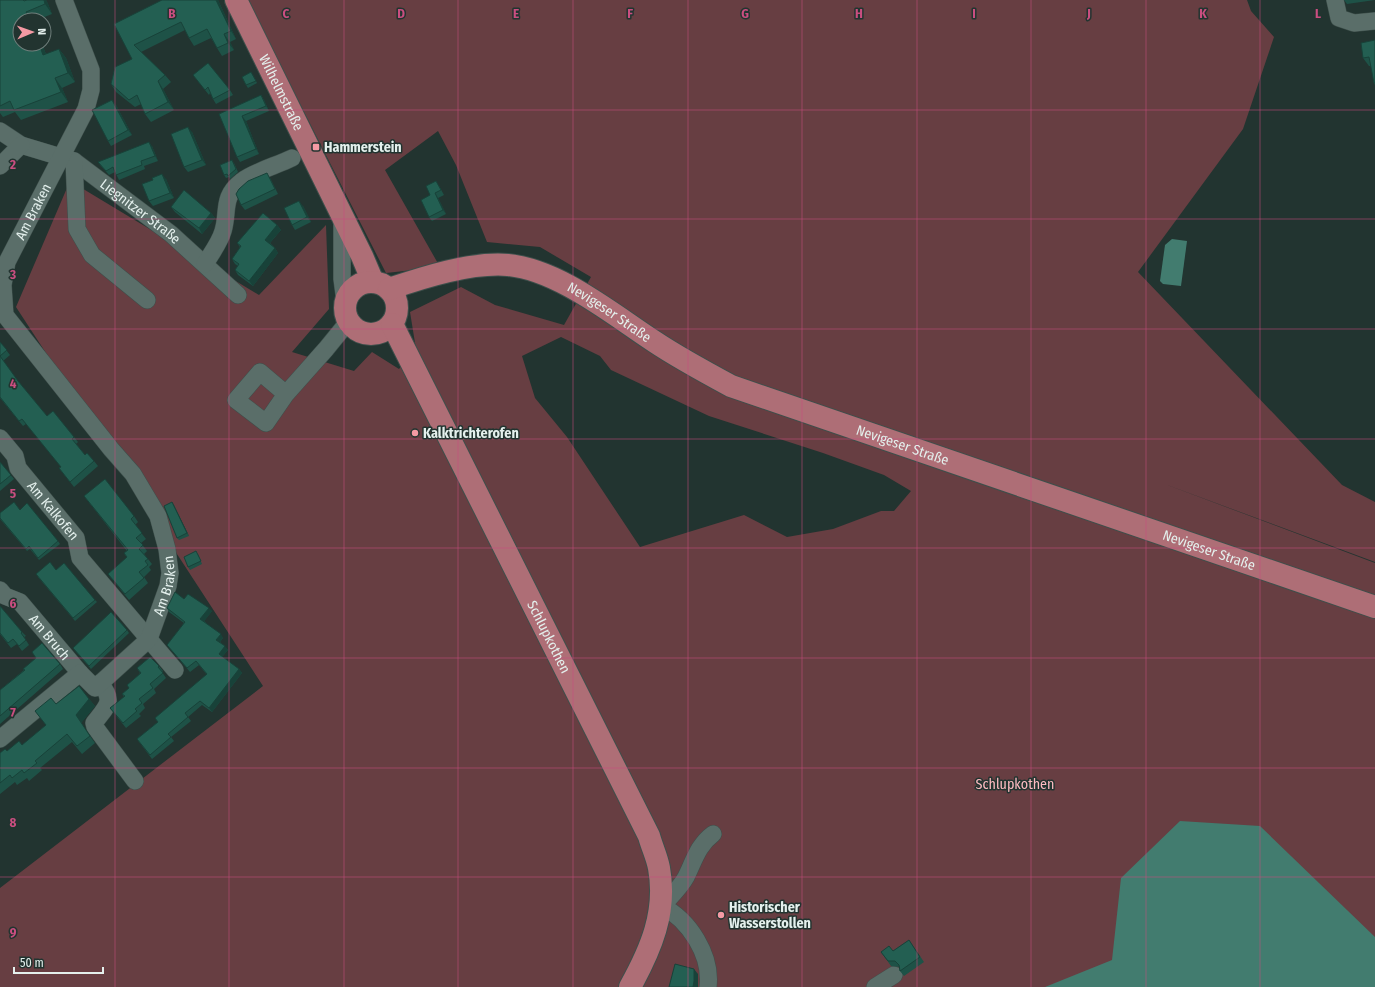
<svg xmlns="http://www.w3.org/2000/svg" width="1375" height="987" viewBox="0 0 1375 987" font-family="'Fira Sans Condensed',sans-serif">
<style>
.green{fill:#673e42;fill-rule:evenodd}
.water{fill:#427c6f}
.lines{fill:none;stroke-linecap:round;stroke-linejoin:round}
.minor-casing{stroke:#3e4f4b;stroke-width:18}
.major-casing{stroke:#3e4f4b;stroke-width:24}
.minor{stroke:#5a6e69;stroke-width:17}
.major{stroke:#ae6e76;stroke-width:22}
.wall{fill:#1e5247}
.shaded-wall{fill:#184239}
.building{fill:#235f52;stroke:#184239}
.grid{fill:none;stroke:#ca4e80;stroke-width:1;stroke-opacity:0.55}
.poi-dot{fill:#f49aa4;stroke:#223430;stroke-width:1.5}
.labels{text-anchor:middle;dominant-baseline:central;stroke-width:3;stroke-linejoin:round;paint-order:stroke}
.street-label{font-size:14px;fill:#e4f0ed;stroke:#223430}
.poi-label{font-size:14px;font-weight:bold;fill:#e4f0ed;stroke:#223430;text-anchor:start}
.park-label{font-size:14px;fill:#fdbbc1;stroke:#223430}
.grid-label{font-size:13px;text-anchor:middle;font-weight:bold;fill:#ca4e80;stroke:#223430;stroke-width:3;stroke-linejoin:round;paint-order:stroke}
</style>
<rect width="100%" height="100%" fill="#223430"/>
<path class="green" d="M247 0H1247L1251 11 1274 37 1243 129 1138 272 1342 485 1375 502V562L1162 483 1375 563V987H0V888L263 686 16 307 70 181 259 295 326 225 329 309 292 352 354 371 372 352 399 369 416 349 410 312 461 287 495 305 564 325 591 277 540 247 487 242 456 165 438 131 385 170 440 267 386 273ZM561 337 600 356 611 370 709 416 823 453 884 475 911 491 894 511H881L833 529 787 537 744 515 640 547 567 437 535 398 522 356Z"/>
<g class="water">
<path d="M1172 239 1187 241 1181 286 1163 284 1160 281 1165 245Z"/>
<path d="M1180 821 1260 826 1375 937V987H1045L1112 960 1121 878Z"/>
</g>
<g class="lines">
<g class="minor-casing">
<g id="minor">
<path d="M1335 0 1339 18 1354 23 1375 21"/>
<path id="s1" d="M0 131 21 145 74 161 171 234 238 295"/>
<path d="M74 161 77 229 92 255 147 300"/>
<path d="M0 166 21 145"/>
<path d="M342 217V279L345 302"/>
<path d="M205 264C211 254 220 242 223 231 229 212 221 197 242 181 253 172 278 165 292 158"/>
<path d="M286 394 260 372 236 400 266 423 286 394 326 349 348 322"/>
<path id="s2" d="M0 438 15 456 18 468 76 538 80 558 175 670"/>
<path id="s3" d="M0 590 5 596 20 602 80 673"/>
<path d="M100 683C115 701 107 706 94 723L95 727 135 781"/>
<path id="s4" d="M0 739 80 673 95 688 149 639 168 586 170 573 167 549 158 516 133 474 111 449 5 315 3 285 7 262 86 109 91 90V70L64 0"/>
<path d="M708 987C712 955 689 920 662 906 670 897 680 888 686 877 694 861 698 845 713 834"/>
<path d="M875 987 894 975"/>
</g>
</g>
<g class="major-casing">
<g id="major">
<path id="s5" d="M236 0 362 256 373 282"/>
<circle cx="371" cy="308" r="26"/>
<path id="s6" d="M389 289C424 277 471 262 508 265 559 270 612 314 655 342 679 358 705 372 731 386L1375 607"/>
<path id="s7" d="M392 324 649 836C652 847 657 857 659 868 667 912 651 949 630 987"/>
</g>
</g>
<use href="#minor" class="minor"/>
<use href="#major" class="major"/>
</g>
<g class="wall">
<path d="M0 0H46L48 4 52 14 37 20H20L42 44 46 54 59 49 66 58 75 82 62 88 68 102 21 120 15 112 3 117 0 113Z"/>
<path d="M218 0 236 39 230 42 234 50 222 56 217 48 211 38 194 46 189 38 185 30 141 52 165 75 171 82 163 89 174 110 151 122 145 114 141 104 135 107 116 92 111 84 132 59 114 24Z"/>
<path d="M1344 0H1375L1347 4Z"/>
<path d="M1375 40V85L1374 83 1371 66H1369L1363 58Z"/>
<path d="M193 75 230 90 233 95 216 104 213 99 210 93 209 95Z"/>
<path d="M253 75 257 83 248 88 246 85Z"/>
<path d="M261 95 264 100 269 111 246 121 259 154 240 162 237 157 219 114Z"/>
<path d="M116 105 132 135 111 146 108 141Z"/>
<path d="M192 132 206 165 188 172 184 167Z"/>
<path d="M152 146 158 161 144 166 145 169 119 180 115 172 109 175 101 166 98 162Z"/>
<path d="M234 163 238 172 230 179 229 177 226 178 224 175Z"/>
<path d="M270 178 278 194 245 210 241 205Z"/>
<path d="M166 179 174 198 153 206 149 201Z"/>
<path d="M439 186 444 195 438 198 446 214 432 221 429 217 430 195Z"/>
<path d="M303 206 311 222 295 230 292 225Z"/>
<path d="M171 207 211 213 215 218 202 234 175 212Z"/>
<path d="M277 225 281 230 270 243 275 248 278 253 253 286 238 275 235 270 238 266 235 264 232 259 240 247 237 243Z"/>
<path d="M0 342 10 355 3 361 18 381 47 416 74 437 78 442 76 444 85 455 94 461 98 466 74 487 59 468 61 467 26 424 23 426 0 398Z"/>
<path d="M0 462 14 479 0 491Z"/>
<path d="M84 496 134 516 138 522 135 525 146 539 141 543 147 551 144 554 152 564 149 567 151 570 144 577 148 583 129 600 108 574 127 558 124 553 127 551Z"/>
<path d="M172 502 189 536 179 540 177 538Z"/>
<path d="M20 510 58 541 60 544 39 560 30 549 27 551 0 519Z"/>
<path d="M198 554 202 564 190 570 188 567Z"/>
<path d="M56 570 95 600 97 602 75 621 38 577Z"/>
<path d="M184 599 212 611 204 621 223 638 220 642 228 650 222 657 239 669 242 673 212 712 202 705 188 717 191 721 171 737 174 741 152 759 137 739 158 722 155 718 207 675 199 665 190 672 167 645 184 623 169 612 167 608Z"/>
<path d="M0 606 22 632 26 636 24 637 29 645 22 651 17 644 11 648 0 634Z"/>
<path d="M127 630 129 633 91 669 73 648Z"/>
<path d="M32 652 60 664 63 669 0 724V690L24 670 36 658Z"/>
<path d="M159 666 163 671 162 672 166 678 154 689 156 693 143 704 145 708 139 714 141 716 126 728 110 708 124 697 122 694 129 688 140 673 137 668Z"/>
<path d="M89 699 95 706 81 723 95 743 82 754 72 742 40 768 42 770 29 781 27 778 17 785 15 782 0 794V753L7 751 22 745 46 725 35 711 56 704Z"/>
<path d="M909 940 924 962 904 976 900 971 899 967 891 966 881 952 893 951Z"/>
</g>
<g class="shaded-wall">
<path d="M44 0H46L48 4 52 14 45 4Z"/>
<path d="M216 0H218L236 39 231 31Z"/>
<path d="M26 12 32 20H30Z"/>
<path d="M224 34 230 42 234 50 228 43Z"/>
<path d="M39 44H42L50 65 43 55Z"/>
<path d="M59 49 66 58 75 82 68 73Z"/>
<path d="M55 78 62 88 68 102 61 92Z"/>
<path d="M158 81 163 89 174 110 168 102Z"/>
<path d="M261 95 264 100 269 111 266 106Z"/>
<path d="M112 100 116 105 132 135 128 130Z"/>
<path d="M242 116 246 121 259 154 256 149Z"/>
<path d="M188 127 192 132 206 165 202 160Z"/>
<path d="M149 142 152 146 158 161 155 156Z"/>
<path d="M162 174 166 179 174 198 170 193Z"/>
<path d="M435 193 438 198 446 214 443 210Z"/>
<path d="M299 201 303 206 311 222 307 217Z"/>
<path d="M211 213 215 218 202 234 199 228Z"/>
<path d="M277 225 281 230 268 245 265 240Z"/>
<path d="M275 248 278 253 253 286 249 281Z"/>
<path d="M172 502 174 505 189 536 187 533Z"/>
<path d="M209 608 212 611 203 623 200 619Z"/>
<path d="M221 634 223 638 219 643 216 640Z"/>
<path d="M225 646 228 650 221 658 219 654Z"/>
<path d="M239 669 242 673 212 712 209 708Z"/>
<path d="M89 699 95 706 81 723 95 743 76 715Z"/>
<path d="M694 969 698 974V987H693Z"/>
</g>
<g class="building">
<path d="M0 0H23L24 1 27 0H44L45 4 26 12 30 20H20V44H39L43 55 59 49 68 73 55 78 61 92 14 110 10 101 0 106Z"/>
<path d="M162 0H216L231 31 224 34 228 43 217 48 207 29 189 38 181 22 134 45 165 75 158 81 168 102 145 114 137 95 129 100 111 84 115 67 132 59 114 24Z"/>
<path d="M1375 40V83H1374L1369 57 1363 58 1361 43Z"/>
<path d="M208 63 230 90 213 99 208 87 205 90 193 75Z"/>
<path d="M251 72 256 81 246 85 242 77Z"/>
<path d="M261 95 266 106 242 116 256 149 237 157 219 114Z"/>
<path d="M112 100 128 130 108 141 92 110Z"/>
<path d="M188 127 202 160 184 167 171 134Z"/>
<path d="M149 142 155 156 141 161 142 165 116 175 113 167 106 171 98 162Z"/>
<path d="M232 160 236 169 228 176 227 174 224 175 220 165Z"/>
<path d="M267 173 275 189 241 205 236 194 239 189 248 181Z"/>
<path d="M162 174 170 193 149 201 142 184 153 180 152 178Z"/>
<path d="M436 181 441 190 435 193 443 210 429 217 421 200 430 195 426 186Z"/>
<path d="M184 190 211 213 199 228 171 207Z"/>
<path d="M299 201 307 217 292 225 284 208Z"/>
<path d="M263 213 277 225 265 240 275 248 249 281 235 270 239 264 232 259 241 246 237 243Z"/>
<path d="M0 342 7 350 0 356Z"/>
<path d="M0 356 18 381 47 416 53 411 74 437 72 439 85 455 87 453 94 461 70 482 59 468 61 467 22 419 19 421 0 397Z"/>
<path d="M0 462 11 475 0 484Z"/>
<path d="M105 479 134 516 131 519 142 533 136 538 143 545 139 549 148 559 145 561 148 565 139 572 144 578 125 594 108 574 127 557 124 553 128 550 84 496Z"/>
<path d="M14 502 20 510 27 503 58 541 38 558 29 546 26 549 0 518V513Z"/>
<path d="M172 502 187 533 177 538 164 506Z"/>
<path d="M196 551 201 561 188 567 184 557Z"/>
<path d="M50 562 56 570 64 563 95 600 73 618 36 574Z"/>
<path d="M175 592 184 599 188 594 209 608 200 619 221 634 216 640 225 646 219 654 239 669 209 708 200 701 185 713 188 717 168 734 171 737 150 755 137 739 158 722 155 718 207 674 196 661 187 668 167 645 185 622 167 608Z"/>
<path d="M0 606 22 632 21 633 26 640 19 646 13 639 8 643 0 633Z"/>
<path d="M111 612 127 630 89 666 73 648Z"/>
<path d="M42 643 60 664 0 716V690L25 670 23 669 36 658 32 652Z"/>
<path d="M150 657 159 666 158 667 163 673 150 684 153 688 139 699 142 703 135 709 137 711 123 723 110 708 125 696 122 694 129 688 127 685 141 673 137 668Z"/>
<path d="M79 686 89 699 76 715 90 736 77 746 67 734 35 761 37 763 24 773 22 770 12 778 10 775 0 783V753L5 749 7 751 19 741 22 745 46 725 35 711 51 698 56 704Z"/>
<path d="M909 940 920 957 900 971 899 965 895 961H888L881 952 889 946 893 951Z"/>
<path d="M675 964 694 969V981L693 987H669Z"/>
</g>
<path class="grid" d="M115 0V987M229 0V987M344 0V987M458 0V987M573 0V987M688 0V987M802 0V987M917 0V987M1031 0V987M1146 0V987M1260 0V987M0 110H1375M0 219H1375M0 329H1375M0 439H1375M0 548H1375M0 658H1375M0 768H1375M0 877H1375"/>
<g class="poi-dot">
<rect x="312" y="143" width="8" height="8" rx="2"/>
<circle cx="415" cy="433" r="4"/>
<circle cx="721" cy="915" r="4"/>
</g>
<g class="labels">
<g class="street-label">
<text stroke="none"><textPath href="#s5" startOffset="103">Wilhelmstraße</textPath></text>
<text stroke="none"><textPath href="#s4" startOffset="689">Am Braken</textPath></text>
<text stroke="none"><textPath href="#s1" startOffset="164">Liegnitzer Straße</textPath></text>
<text stroke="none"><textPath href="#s6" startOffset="235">Nevigeser Straße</textPath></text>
<text stroke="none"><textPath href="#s6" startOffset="559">Nevigeser Straße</textPath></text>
<text stroke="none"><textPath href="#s2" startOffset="91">Am Kalkofen</textPath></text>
<text stroke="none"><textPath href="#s6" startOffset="883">Nevigeser Straße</textPath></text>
<text stroke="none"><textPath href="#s4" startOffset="254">Am Braken</textPath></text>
<text stroke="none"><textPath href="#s3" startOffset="70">Am Bruch</textPath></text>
<text stroke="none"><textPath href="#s7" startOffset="350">Schlupkothen</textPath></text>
</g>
<g class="poi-label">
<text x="324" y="147">Hammerstein</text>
<text x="423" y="433">Kalktrichterofen</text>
<text x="729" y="907">Historischer<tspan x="729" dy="16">Wasserstollen</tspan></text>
</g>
<g class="park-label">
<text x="1015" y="784">Schlupkothen</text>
</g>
</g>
<g class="grid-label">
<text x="172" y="18">B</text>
<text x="286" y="18">C</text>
<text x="401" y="18">D</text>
<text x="516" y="18">E</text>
<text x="630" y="18">F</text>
<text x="745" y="18">G</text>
<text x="859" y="18">H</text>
<text x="974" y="18">I</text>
<text x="1089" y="18">J</text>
<text x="1203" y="18">K</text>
<text x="1318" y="18">L</text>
<text x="13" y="169">2</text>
<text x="13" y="279">3</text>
<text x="13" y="388">4</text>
<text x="13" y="498">5</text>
<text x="13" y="608">6</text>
<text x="13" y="717">7</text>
<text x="13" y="827">8</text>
<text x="13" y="937">9</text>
</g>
<g transform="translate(32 32) rotate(88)"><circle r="19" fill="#223430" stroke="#707f7c"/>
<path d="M0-3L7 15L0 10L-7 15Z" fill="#f49aa4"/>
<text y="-6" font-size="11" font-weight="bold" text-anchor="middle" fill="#e4f0ed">N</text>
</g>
<path d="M14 967v6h89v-6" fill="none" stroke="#e4f0ed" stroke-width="2"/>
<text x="20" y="967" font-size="12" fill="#e4f0ed" stroke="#223430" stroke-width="3" paint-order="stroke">50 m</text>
</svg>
